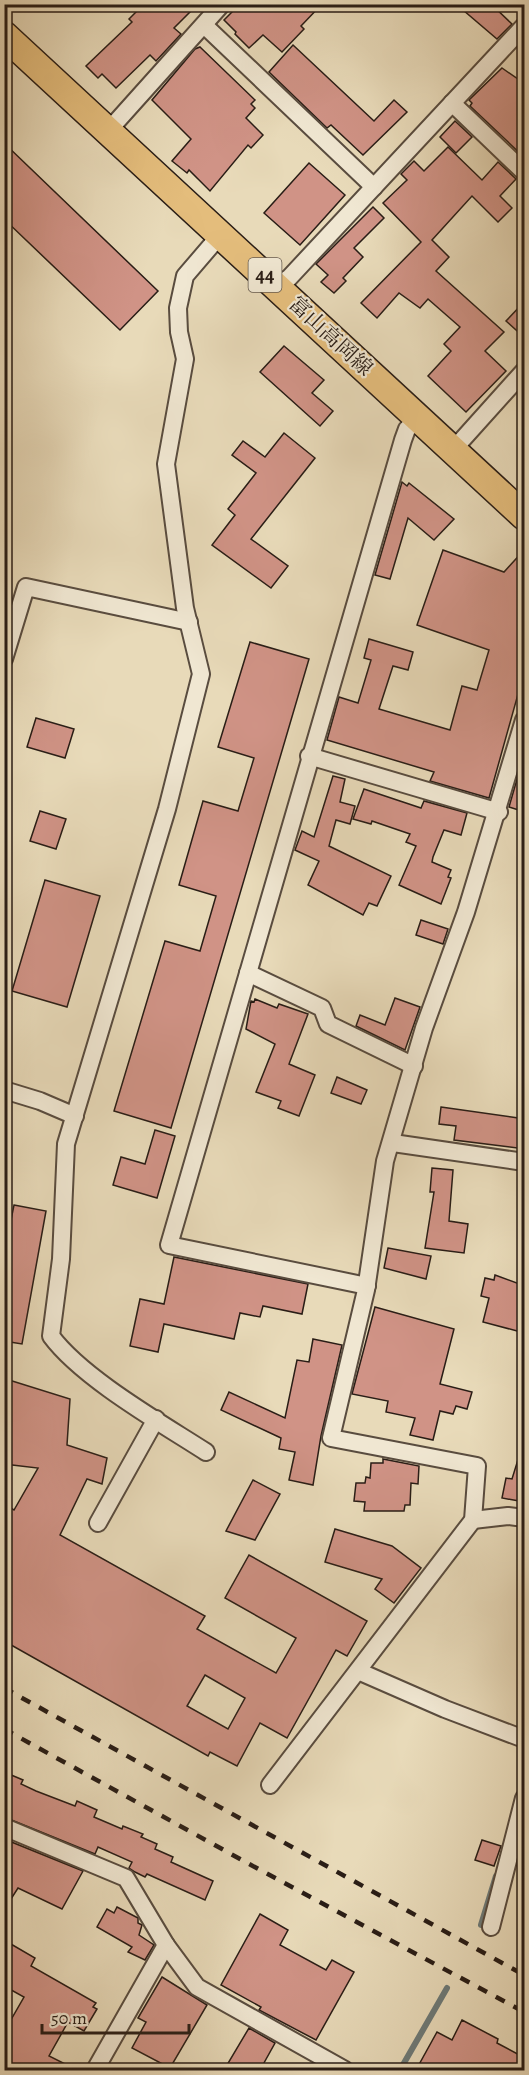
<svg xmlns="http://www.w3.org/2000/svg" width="529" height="2075" viewBox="0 0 529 2075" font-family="Alegreya,'Noto Serif JP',serif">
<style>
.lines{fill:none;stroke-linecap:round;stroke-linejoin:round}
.stream{stroke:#6d7a78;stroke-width:6}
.building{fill:#d09386;stroke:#291d16;stroke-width:1.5;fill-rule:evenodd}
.minor-casing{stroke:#594c3f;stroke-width:20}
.primary-casing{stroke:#291d16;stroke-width:30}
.minor{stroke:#f0e7d2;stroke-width:16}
.primary{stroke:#e4bd7c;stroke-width:27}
.rail{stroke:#291d16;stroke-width:4.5;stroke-dasharray:10 10;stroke-linecap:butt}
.labels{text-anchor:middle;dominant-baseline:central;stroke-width:4.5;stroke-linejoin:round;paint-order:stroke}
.shield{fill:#f0e7d2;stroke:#655a4e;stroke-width:1.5}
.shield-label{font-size:20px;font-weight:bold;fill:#291d16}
.street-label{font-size:21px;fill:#291d16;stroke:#f0e7d2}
</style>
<rect width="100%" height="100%" fill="#e8dab9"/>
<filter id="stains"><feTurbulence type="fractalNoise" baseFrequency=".00333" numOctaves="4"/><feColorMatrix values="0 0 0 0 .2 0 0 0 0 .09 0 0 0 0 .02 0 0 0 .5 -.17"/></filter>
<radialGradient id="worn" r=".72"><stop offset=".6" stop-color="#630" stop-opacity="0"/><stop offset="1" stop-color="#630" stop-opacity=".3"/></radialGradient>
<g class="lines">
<g class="stream">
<path d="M520 1798 524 1781"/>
<path d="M481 1925 496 1876"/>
<path d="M400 2070 447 1988"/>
</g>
</g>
<g class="building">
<path d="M144 4H198L174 28 181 34 156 61 150 55 116 88 102 74 98 78 86 66 132 22 129 19Z"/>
<path d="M240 4H322L301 26 304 29 282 52 263 35 249 48 235 34 236 32 224 20Z"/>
<path d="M456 4H491L512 24 497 39Z"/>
<path d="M293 45 374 121 394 100 407 112 363 155 331 125 327 128 269 72Z"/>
<path d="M200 47 255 100 251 104 255 108 246 118 263 135 251 148 248 145 210 191 189 170 187 173 172 161 191 139 152 100 195 49Z"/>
<path d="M502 68 525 84V158L470 106 472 103 469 100Z"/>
<path d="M455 121 472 137 456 153 440 137Z"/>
<path d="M4 143 158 291 120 330 4 219Z"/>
<path d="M448 147 482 180 498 162 516 179 500 196 512 208 498 222 472 196 432 240 449 257 436 271 504 332 485 351 506 371 466 412 428 376 451 351 444 344 460 327 428 299 420 308 399 293 377 318 361 303 421 242 383 203 407 180 401 174 414 161 424 171Z"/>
<path d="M309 163 345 195 300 245 264 213Z"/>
<path d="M373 207 384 218 354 248 363 257 343 278 346 281 334 293 321 282 328 275 316 264Z"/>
<path d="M525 301V338L506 321Z"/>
<path d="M284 346 324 380 312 393 333 411 320 426 260 372Z"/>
<path d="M284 433 315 458 251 539 288 566 271 588 212 545 235 515 228 509 256 473 232 455 243 441 265 457Z"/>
<path d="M402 482 407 486 409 483 454 519 434 540 408 518 390 579 375 575Z"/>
<path d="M525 549V669L489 798 430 781 434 772 327 740 339 697 358 703 371 660 364 658 369 639 413 652 408 670 393 666 379 709 450 730 462 686 477 690 489 650 417 625 443 550 504 572Z"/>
<path d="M250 642 309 659 171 1128 114 1111 165 941 200 951 216 896 179 885 203 801 238 811 254 758 218 747Z"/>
<path d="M36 718 74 729 65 758 27 747Z"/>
<path d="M524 755H525V812L509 807Z"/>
<path d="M333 776 345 779 340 802 355 806 350 824 336 820 329 846 391 876 377 906 369 903 363 915 308 885 319 861 295 850 302 831 314 837Z"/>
<path d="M364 789 421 808 424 801 467 813 461 835 444 830 433 857 432 862 451 870 448 877 451 878 441 904 399 885 416 846 406 842 410 834 372 821 371 824 353 819Z"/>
<path d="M40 811 66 819 56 849 30 841Z"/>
<path d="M45 880 100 896 67 1007 12 991Z"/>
<path d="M421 920 448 929 443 944 416 935Z"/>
<path d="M395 998 420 1007 405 1050 356 1026 360 1015 385 1025Z"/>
<path d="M255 999 277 1008 279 1004 308 1014 289 1064 315 1075 299 1116 278 1108 281 1101 256 1092 275 1044 246 1029 251 1001 254 1002Z"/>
<path d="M337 1077 367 1090 361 1104 331 1093Z"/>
<path d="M441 1107 525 1119V1149L454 1140 456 1126 439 1124Z"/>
<path d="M155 1130 175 1136 157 1198 113 1185 121 1157 145 1164Z"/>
<path d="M432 1168 453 1170 449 1221 468 1224 464 1253 425 1248 434 1192H430Z"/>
<path d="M14 1205 46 1211 22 1344 4 1341V1255Z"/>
<path d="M388 1248 431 1256 426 1279 384 1268Z"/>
<path d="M174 1257 308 1284 302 1314 263 1306 260 1317 240 1313 234 1339 164 1324 158 1352 130 1346 140 1299 164 1304Z"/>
<path d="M495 1275 525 1286V1320L521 1332 483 1322 489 1298 481 1296 485 1278 494 1280Z"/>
<path d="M375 1307 454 1329 440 1384 472 1392 467 1409 456 1406 453 1414 440 1411 433 1440 410 1435 415 1418 386 1412 388 1401 352 1394Z"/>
<path d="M313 1339 342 1345 321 1436 313 1485 289 1480 295 1452 279 1449 281 1438 221 1410 229 1392 285 1418 297 1360 309 1362Z"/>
<path d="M9 1380 70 1399 67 1445 107 1458 102 1484 87 1479 60 1535 205 1616 197 1629 276 1673 296 1638 225 1598 249 1555 367 1621 347 1656 336 1650 287 1738 260 1723 237 1766 210 1752 208 1756 4 1641V1504L14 1510 38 1468 4 1464V1394ZM205 1675 245 1698 228 1729 187 1706Z"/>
<path d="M521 1450H525V1502L502 1498 506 1478 512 1479Z"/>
<path d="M383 1459 419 1466 418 1484 411 1483 410 1505H405L404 1511H364L365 1502 354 1501 356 1483H365L366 1477 370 1478 371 1463H383Z"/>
<path d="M253 1480 280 1494 255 1540 226 1531Z"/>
<path d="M335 1529 392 1546 421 1568 394 1603 375 1589 382 1579 325 1562Z"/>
<path d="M4 1772 23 1780 21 1784 36 1791 75 1806 77 1801 97 1810 94 1817 122 1829 123 1826 143 1834 141 1837 157 1844 155 1849 173 1857 171 1862 213 1881 205 1900 147 1874 145 1877 135 1872 129 1868 132 1862 98 1847 95 1854 4 1817Z"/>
<path d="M4 1839 83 1871 62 1909 18 1888 4 1910Z"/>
<path d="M482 1840 501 1846 494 1866 475 1860Z"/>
<path d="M117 1907 138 1918V1923L142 1925 139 1935 154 1945 145 1960 128 1952 132 1947 97 1927 107 1909 114 1913Z"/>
<path d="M260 1914 288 1930 280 1945 326 1970 332 1960 354 1972 316 2040 259 2010 261 2007 221 1985Z"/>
<path d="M4 1940 35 1958 31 1966 96 2003 93 2007 97 2009 84 2031 68 2022 49 2056 77 2070H4V2032L24 1997 4 1986Z"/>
<path d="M162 1977 207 2005 170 2068 132 2048 146 2022 138 2018Z"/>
<path d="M462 2020 498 2039 497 2043 525 2058V2070H416L437 2032 452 2040Z"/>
<path d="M249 2028 275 2043 260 2070H224Z"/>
</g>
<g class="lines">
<g class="minor-casing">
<g id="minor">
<path d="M204 25 374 187"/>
<path d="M452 103 524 172"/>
<path d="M109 130 222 4"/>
<path d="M276 285 289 278 524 26"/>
<path d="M453 450 524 371"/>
<path d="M4 659 26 587 189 622"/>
<path d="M309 756 499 812"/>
<path d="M248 973 322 1008 328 1024 414 1066"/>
<path d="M4 1090 40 1101 75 1116"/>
<path d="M393 1143 524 1162"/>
<path d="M367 1286 169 1245 403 440 407 429 419 418"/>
<path d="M206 1452C161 1423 82 1378 51 1336L61 1259 66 1144 167 809 201 674 185 608 166 464 185 359 179 332 178 308 185 276 221 234"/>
<path d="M473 1520 508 1516 524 1518"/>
<path d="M98 1523 156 1419"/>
<path d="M358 1671 445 1709 524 1739"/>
<path d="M270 1785 473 1520 477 1466 331 1438 366 1290 385 1161 424 1028 466 912 524 720"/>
<path d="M4 1827 126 1878 166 1945 197 1987 345 2070"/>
<path d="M491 1927 524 1798"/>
<path d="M95 2070 166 1945"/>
</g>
</g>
<g class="primary-casing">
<path id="primary" d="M4 35 524 516"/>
</g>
<use href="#minor" class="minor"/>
<use href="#primary" class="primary"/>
<g class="rail">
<path d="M4 1688 524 1975"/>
<path d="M4 1729 251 1865 524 2012"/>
</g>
</g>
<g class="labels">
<rect class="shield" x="248.5" y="258" width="33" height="34" rx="4.5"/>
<g class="shield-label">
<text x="265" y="275">44</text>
</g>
<g class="street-label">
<text transform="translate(331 336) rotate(43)">富山高岡線</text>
</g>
</g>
<rect width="529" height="2075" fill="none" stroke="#e8dab9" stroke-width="24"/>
<rect x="6" y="6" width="517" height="2063" fill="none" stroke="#291d16" stroke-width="3"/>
<rect x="12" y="12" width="505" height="2051" fill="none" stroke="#291d16" stroke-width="1.5"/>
<path d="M42 2024v9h147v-9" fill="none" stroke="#291d16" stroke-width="3"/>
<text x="51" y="2024" font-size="18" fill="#291d16" stroke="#f0e7d2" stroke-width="4.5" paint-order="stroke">50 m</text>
<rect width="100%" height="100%" filter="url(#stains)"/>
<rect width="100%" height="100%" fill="url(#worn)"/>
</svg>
